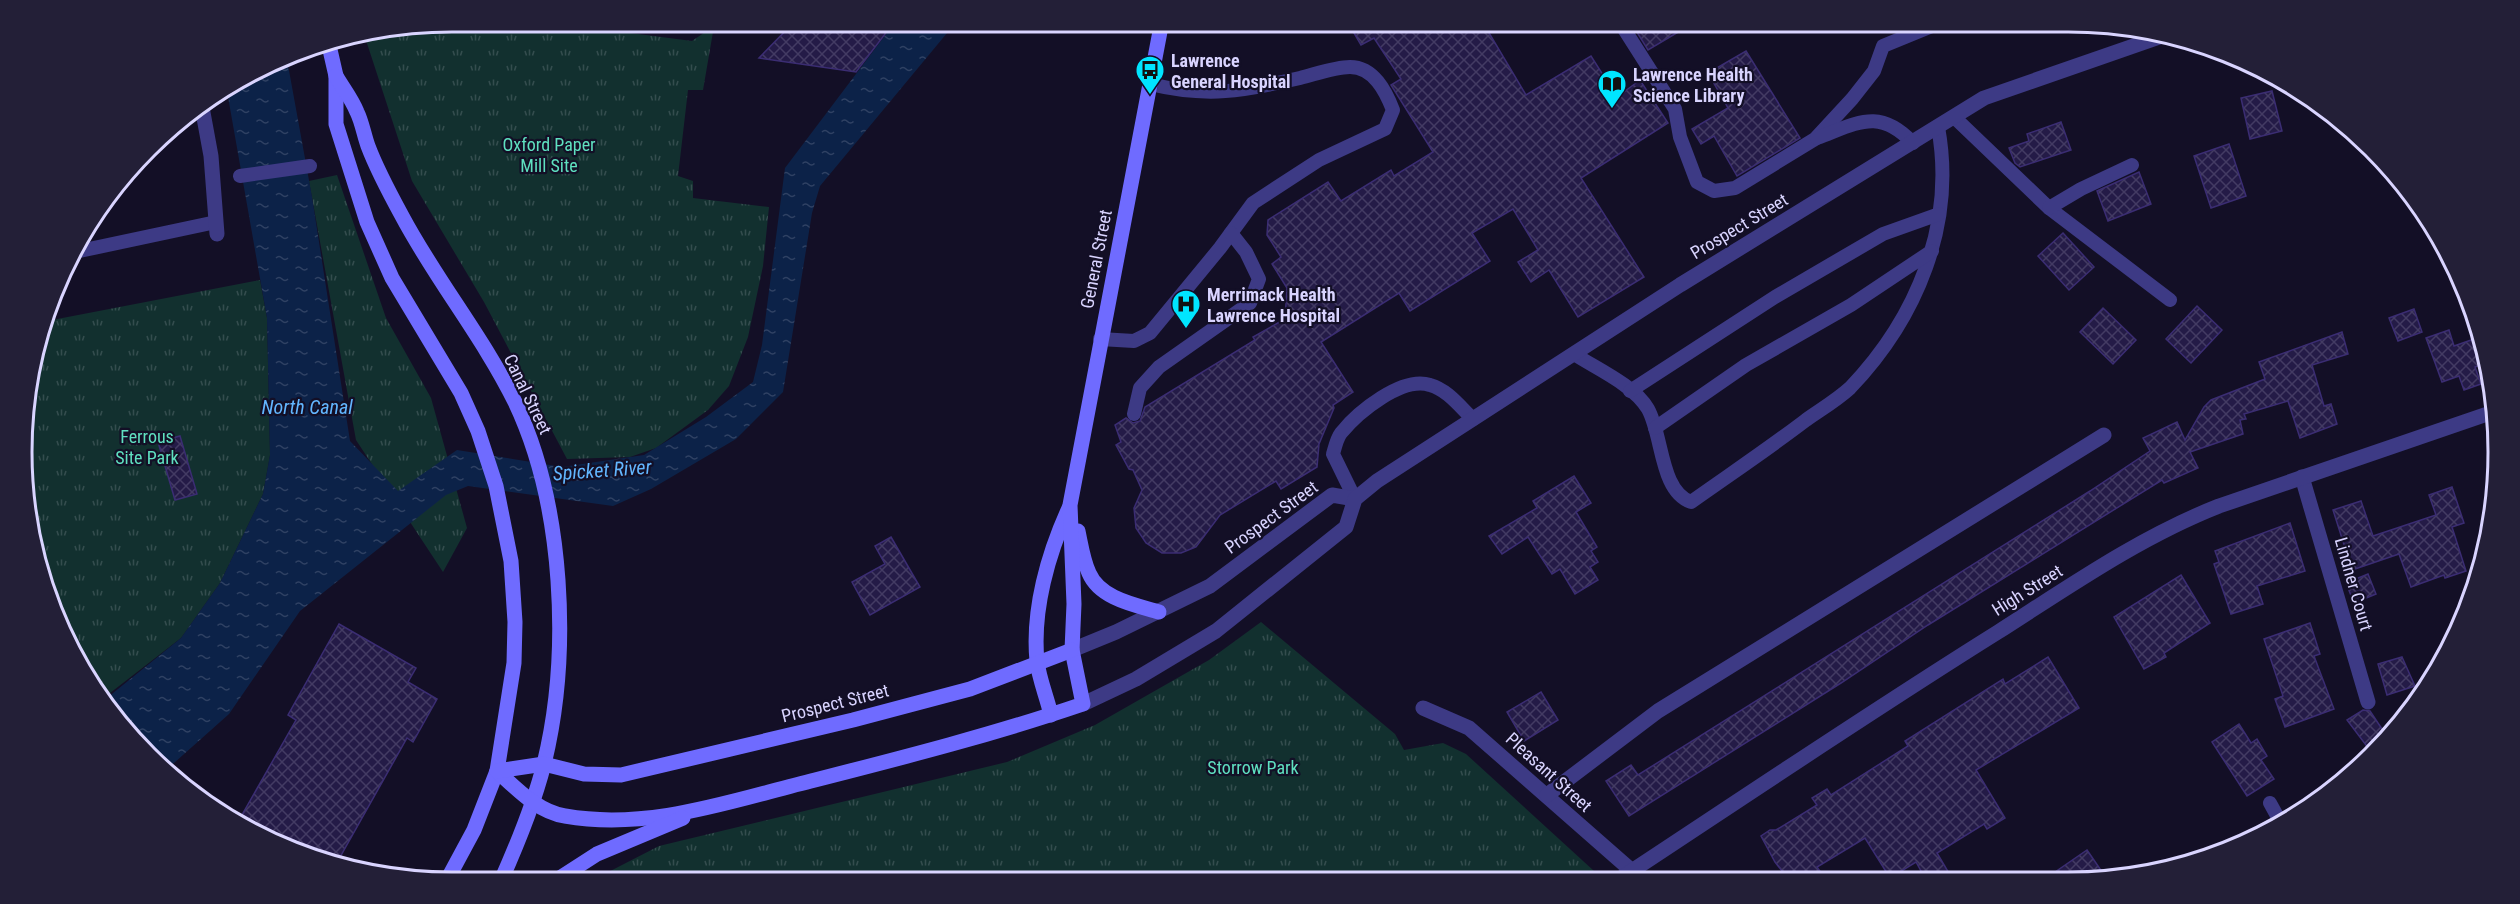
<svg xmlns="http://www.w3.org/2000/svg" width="2520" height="904" viewBox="0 0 2520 904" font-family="'Roboto Condensed',sans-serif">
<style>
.grass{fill:url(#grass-tufts)}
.water{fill:url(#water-ripples)}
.building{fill:url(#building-cross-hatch);stroke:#3b2d73;stroke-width:1.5}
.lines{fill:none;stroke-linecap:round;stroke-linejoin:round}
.service{stroke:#3d3a85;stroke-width:14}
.minor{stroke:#3d3a85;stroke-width:15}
.tertiary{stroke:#3d3a85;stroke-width:15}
.secondary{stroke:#6f6bff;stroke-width:15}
.labels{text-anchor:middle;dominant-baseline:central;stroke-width:4.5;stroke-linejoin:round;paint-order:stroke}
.poi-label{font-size:18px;font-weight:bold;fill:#d9d4ff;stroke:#130f26;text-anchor:start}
.park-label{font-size:18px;fill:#5fe0c0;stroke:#130f26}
.street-label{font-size:18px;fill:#d9d4ff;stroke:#130f26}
.water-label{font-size:20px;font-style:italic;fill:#62b6ff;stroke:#130f26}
.rim{fill:none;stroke:#d9d4ff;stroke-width:3}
</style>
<defs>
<pattern id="grass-tufts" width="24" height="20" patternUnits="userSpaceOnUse" patternTransform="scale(1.5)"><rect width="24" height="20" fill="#12302f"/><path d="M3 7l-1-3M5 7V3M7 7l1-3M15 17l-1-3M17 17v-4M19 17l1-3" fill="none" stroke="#344d4e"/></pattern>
<pattern id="water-ripples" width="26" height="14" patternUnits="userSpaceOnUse" patternTransform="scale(1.5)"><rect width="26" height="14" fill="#0c2248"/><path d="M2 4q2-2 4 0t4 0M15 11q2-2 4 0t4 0" fill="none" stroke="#2f4163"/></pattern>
<pattern id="building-cross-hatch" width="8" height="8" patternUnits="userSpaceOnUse" patternTransform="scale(1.5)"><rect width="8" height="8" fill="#241b47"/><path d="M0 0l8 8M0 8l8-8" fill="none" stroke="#433b63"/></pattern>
</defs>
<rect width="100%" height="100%" fill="#130f26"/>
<g class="grass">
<path d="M452 21H538L692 41 714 26 703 90H688L678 176 693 181V198L769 207 763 266 748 337 729 386 708 410 656 448 630 457 567 459 484 302 412 181 363 31Z"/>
<path d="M337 175 386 318 431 398 467 528 443 572 356 440 309 181Z"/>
<path d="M260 280 267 318 270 455 263 494 220 583 181 638 101 700 94 692 36 563 22 481 25 396 47 321Z"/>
<path d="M1261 622 1395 734 1404 750 1443 743 1466 754 1594 871 1577 880 587 883 659 846 1007 762 1095 725 1209 660Z"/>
</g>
<path class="water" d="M896 21H957L820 186 812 213 783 392 736 439 651 489 613 506 468 486 446 495 300 611 229 714 165 771 147 757 102 702 181 638 220 583 263 494 270 455 267 318 227 91 286 54 312 197 350 441 398 491 457 450 562 467 644 455 706 417 753 382 762 345 785 168Z"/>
<g class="building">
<path d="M795 21H895L856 72 759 58Z"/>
<path d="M1347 21H1482L1526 95 1591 56 1617 97 1640 80 1668 123 1581 178 1644 277 1578 317 1549 270 1531 282 1518 262 1538 250 1513 209 1472 233 1490 261 1410 311 1399 293 1321 342 1353 392 1333 405 1334 408 1319 444 1317 467 1281 489 1276 481 1220 515 1196 547 1181 553H1162L1146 543 1136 528 1134 508 1142 490 1133 470 1129 469 1116 445 1121 442 1115 425 1126 418 1133 423 1140 421 1145 407 1255 340 1253 337 1285 319 1287 288 1272 264 1281 257 1267 235 1268 220 1328 182 1341 201 1391 170 1394 176 1433 152 1391 85 1401 79 1374 38 1361 45Z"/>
<path d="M1630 21H1697L1648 50Z"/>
<path d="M1746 51 1800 138 1737 176 1714 136 1701 144 1692 129 1728 108 1708 73Z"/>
<path d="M2272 91 2282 131 2250 139 2241 98Z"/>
<path d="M2061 122 2071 150 2020 167 2015 163 2009 148 2029 141 2027 134Z"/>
<path d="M2229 144 2246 196 2211 208 2194 156Z"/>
<path d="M2139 172 2151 204 2108 221 2097 191Z"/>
<path d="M2063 233 2094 267 2069 290 2038 256Z"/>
<path d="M2197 306 2222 330 2191 363 2166 339Z"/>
<path d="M2103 308 2136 340 2113 364 2080 332Z"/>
<path d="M2414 309 2422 332 2398 341 2389 318Z"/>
<path d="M2449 330 2454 346 2474 339 2483 364 2475 367 2481 384 2464 390 2459 376 2442 382 2426 338Z"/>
<path d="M2342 332 2348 354 2312 365 2324 406 2331 404 2337 424 2300 438 2288 401 2244 414 2246 419 2240 420 2243 434 2190 452 2198 468 2164 483 2162 480 1928 625 1841 683 1629 816 1606 781 1631 765 1638 775 2090 491 2150 451 2143 438 2177 422 2185 440 2204 407 2211 400 2265 379 2259 362Z"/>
<path d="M180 436 197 494 175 500 158 442Z"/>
<path d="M1574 476 1591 503 1576 512 1597 547 1591 551 1598 562 1590 567 1598 580 1575 594 1560 569 1552 574 1528 537 1502 554 1489 536 1537 508 1533 501Z"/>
<path d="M2452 487 2464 523 2452 527 2466 571 2445 578 2444 575 2411 587 2399 554 2352 570 2333 510 2361 501 2373 536 2436 515 2429 495Z"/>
<path d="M2290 523 2305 571 2257 586 2263 604 2231 614 2214 564 2219 562 2215 551Z"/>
<path d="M891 537 920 587 870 615 852 582 885 564 875 546Z"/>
<path d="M2368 574 2376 594 2354 603 2346 583Z"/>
<path d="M2181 575 2210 623 2164 653 2166 657 2144 669 2114 617Z"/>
<path d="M2310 623 2320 654 2314 656 2334 709 2285 727 2275 699 2283 696 2264 639Z"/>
<path d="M339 624 416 668 408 682 437 699 413 742 407 738 335 866 238 822 296 720 288 715Z"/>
<path d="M2048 657 2079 708 1976 770 2005 818 1987 829 1984 824 1937 853 1953 880H1926L1916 862 1890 878 1865 838 1817 867 1826 880H1789L1775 862 1761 836 1770 830H1776L1817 805 1812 798 1827 789 1831 795 1908 746 1905 741 2003 679 2005 684Z"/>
<path d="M2402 657 2415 686 2387 695 2378 664Z"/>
<path d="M1541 692 1558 720 1524 741 1507 712Z"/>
<path d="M2363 710 2370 711 2386 735 2372 753 2347 720Z"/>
<path d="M2239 724 2251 743 2257 739 2267 756 2261 760 2274 779 2247 796 2212 742Z"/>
<path d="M2087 850 2107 879H2045Z"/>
</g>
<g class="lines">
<g class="service">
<path d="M1619 21 1675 109 1680 137 1697 182 1714 191 1735 188 1815 139 1852 99 1874 71 1883 46 1944 21"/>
<path d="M1954 117 2049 208 2170 300"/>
<path d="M1817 138C1858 123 1879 107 1913 143"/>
<path d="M240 176 310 166"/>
<path d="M2049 208 2081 189 2132 165"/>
<path d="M70 253 216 222"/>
<path d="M1100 339 1134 341 1150 333 1220 248 1253 203 1319 160 1385 129 1393 110C1386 92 1374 67 1350 67 1335 67 1316 74 1300 78 1243 91 1208 98 1150 84"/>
<path d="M1574 354C1597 369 1634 385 1648 409 1663 436 1660 491 1691 502 1729 475 1768 449 1806 420 1820 410 1837 400 1850 388 1917 318 1956 224 1938 127"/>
<path d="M1630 391 1775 297 1883 234 1939 214"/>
<path d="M1134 414 1140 388 1159 367 1250 303 1259 279 1246 252 1231 233"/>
<path d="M1655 428 1746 365 1851 305 1932 251"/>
<path d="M1355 499 1333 454C1335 447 1337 438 1341 433 1358 412 1402 376 1430 385 1448 390 1460 407 1473 419"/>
<path d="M2270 803 2281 823"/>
</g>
<g class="minor">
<path d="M202 107 211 156 217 234"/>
<path d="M2302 477 2368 702"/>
<path d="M1423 708 1469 728 1632 871 1637 880"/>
<path d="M1547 795 1658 711 2104 435"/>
<path d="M1618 880C1744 797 1870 712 1998 632 2070 586 2140 537 2219 506L2496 411"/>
</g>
<g class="tertiary">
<path d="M1072 650 1116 632 1210 586 1332 495 1355 499"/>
<path d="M1083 704 1136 679 1216 631 1346 527 1355 499 1377 481 1680 285 1984 98 2168 34"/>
</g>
<g class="secondary">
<path d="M328 41 336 76V124L367 222 392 278 461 393 478 431 496 486 511 561 515 622 514 663 497 771 474 830 446 882"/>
<path d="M336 76C343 88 352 99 357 112 362 122 364 135 368 146 377 170 390 194 402 216 436 280 483 337 515 402 564 505 571 654 544 764 534 804 517 845 500 883"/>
<path d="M1078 531C1081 545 1083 560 1089 573 1100 599 1136 605 1159 612"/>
<path d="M1051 715C1047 697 1039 679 1037 661 1032 610 1048 554 1069 508"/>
<path d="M497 771C517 789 538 812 565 816 650 831 733 800 815 780 905 757 995 734 1083 704L1072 650 1074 604 1070 505 1162 21"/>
<path d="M497 771 544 764 584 774 621 775 853 720 970 689 1072 650"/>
<path d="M552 883 597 854 683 818"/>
</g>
</g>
<defs>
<g id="bus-pin" transform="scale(1.5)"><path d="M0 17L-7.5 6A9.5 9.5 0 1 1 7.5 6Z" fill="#00e5ff" stroke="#130f26"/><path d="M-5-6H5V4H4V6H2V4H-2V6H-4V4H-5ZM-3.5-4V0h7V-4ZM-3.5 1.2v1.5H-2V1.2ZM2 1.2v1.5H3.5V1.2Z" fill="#111"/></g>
<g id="library-pin" transform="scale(1.5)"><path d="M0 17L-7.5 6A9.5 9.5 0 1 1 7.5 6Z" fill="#00e5ff" stroke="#130f26"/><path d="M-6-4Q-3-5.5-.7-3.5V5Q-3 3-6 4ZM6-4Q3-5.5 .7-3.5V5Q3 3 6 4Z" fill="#111"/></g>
<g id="hospital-pin" transform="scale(1.5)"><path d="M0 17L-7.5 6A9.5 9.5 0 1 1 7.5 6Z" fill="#00e5ff" stroke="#130f26"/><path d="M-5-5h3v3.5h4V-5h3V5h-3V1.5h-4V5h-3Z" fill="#111"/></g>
</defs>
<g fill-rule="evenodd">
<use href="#bus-pin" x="1150" y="70"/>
<use href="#library-pin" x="1612" y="84"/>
<use href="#hospital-pin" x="1186" y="304"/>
</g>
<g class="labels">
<g class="poi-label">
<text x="1171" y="60">Lawrence<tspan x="1171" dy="21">General Hospital</tspan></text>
<text x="1633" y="74">Lawrence Health<tspan x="1633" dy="21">Science Library</tspan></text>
<text x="1207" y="294">Merrimack Health<tspan x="1207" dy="21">Lawrence Hospital</tspan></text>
</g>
<g class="park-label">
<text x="549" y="144">Oxford Paper<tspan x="549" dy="21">Mill Site</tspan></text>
<text x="147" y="436">Ferrous<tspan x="147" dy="21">Site Park</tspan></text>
<text x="1253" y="767">Storrow Park</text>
</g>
<g class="street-label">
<text transform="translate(1739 226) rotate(-31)">Prospect Street</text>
<text transform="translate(1096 259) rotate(-79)">General Street</text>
<text transform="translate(528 394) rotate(64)">Canal Street</text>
<text transform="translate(1271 517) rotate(-36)">Prospect Street</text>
<text transform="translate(2354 584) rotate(74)">Lindner Court</text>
<text transform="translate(2027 590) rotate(-32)">High Street</text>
<text transform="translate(835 703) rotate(-14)">Prospect Street</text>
<text transform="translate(1549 772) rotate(42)">Pleasant Street</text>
</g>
<g class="water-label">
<text x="307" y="407">North Canal</text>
<text transform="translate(602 470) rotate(-4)">Spicket River</text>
</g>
</g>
<path d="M0 0H2520V904H0ZM452 32H2068A420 420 0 0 1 2488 452V452A420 420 0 0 1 2068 872H452A420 420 0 0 1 32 452V452A420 420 0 0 1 452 32Z" fill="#231f37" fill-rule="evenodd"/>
<path class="rim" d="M452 32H2068A420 420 0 0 1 2488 452V452A420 420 0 0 1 2068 872H452A420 420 0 0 1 32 452V452A420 420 0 0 1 452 32Z"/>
</svg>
